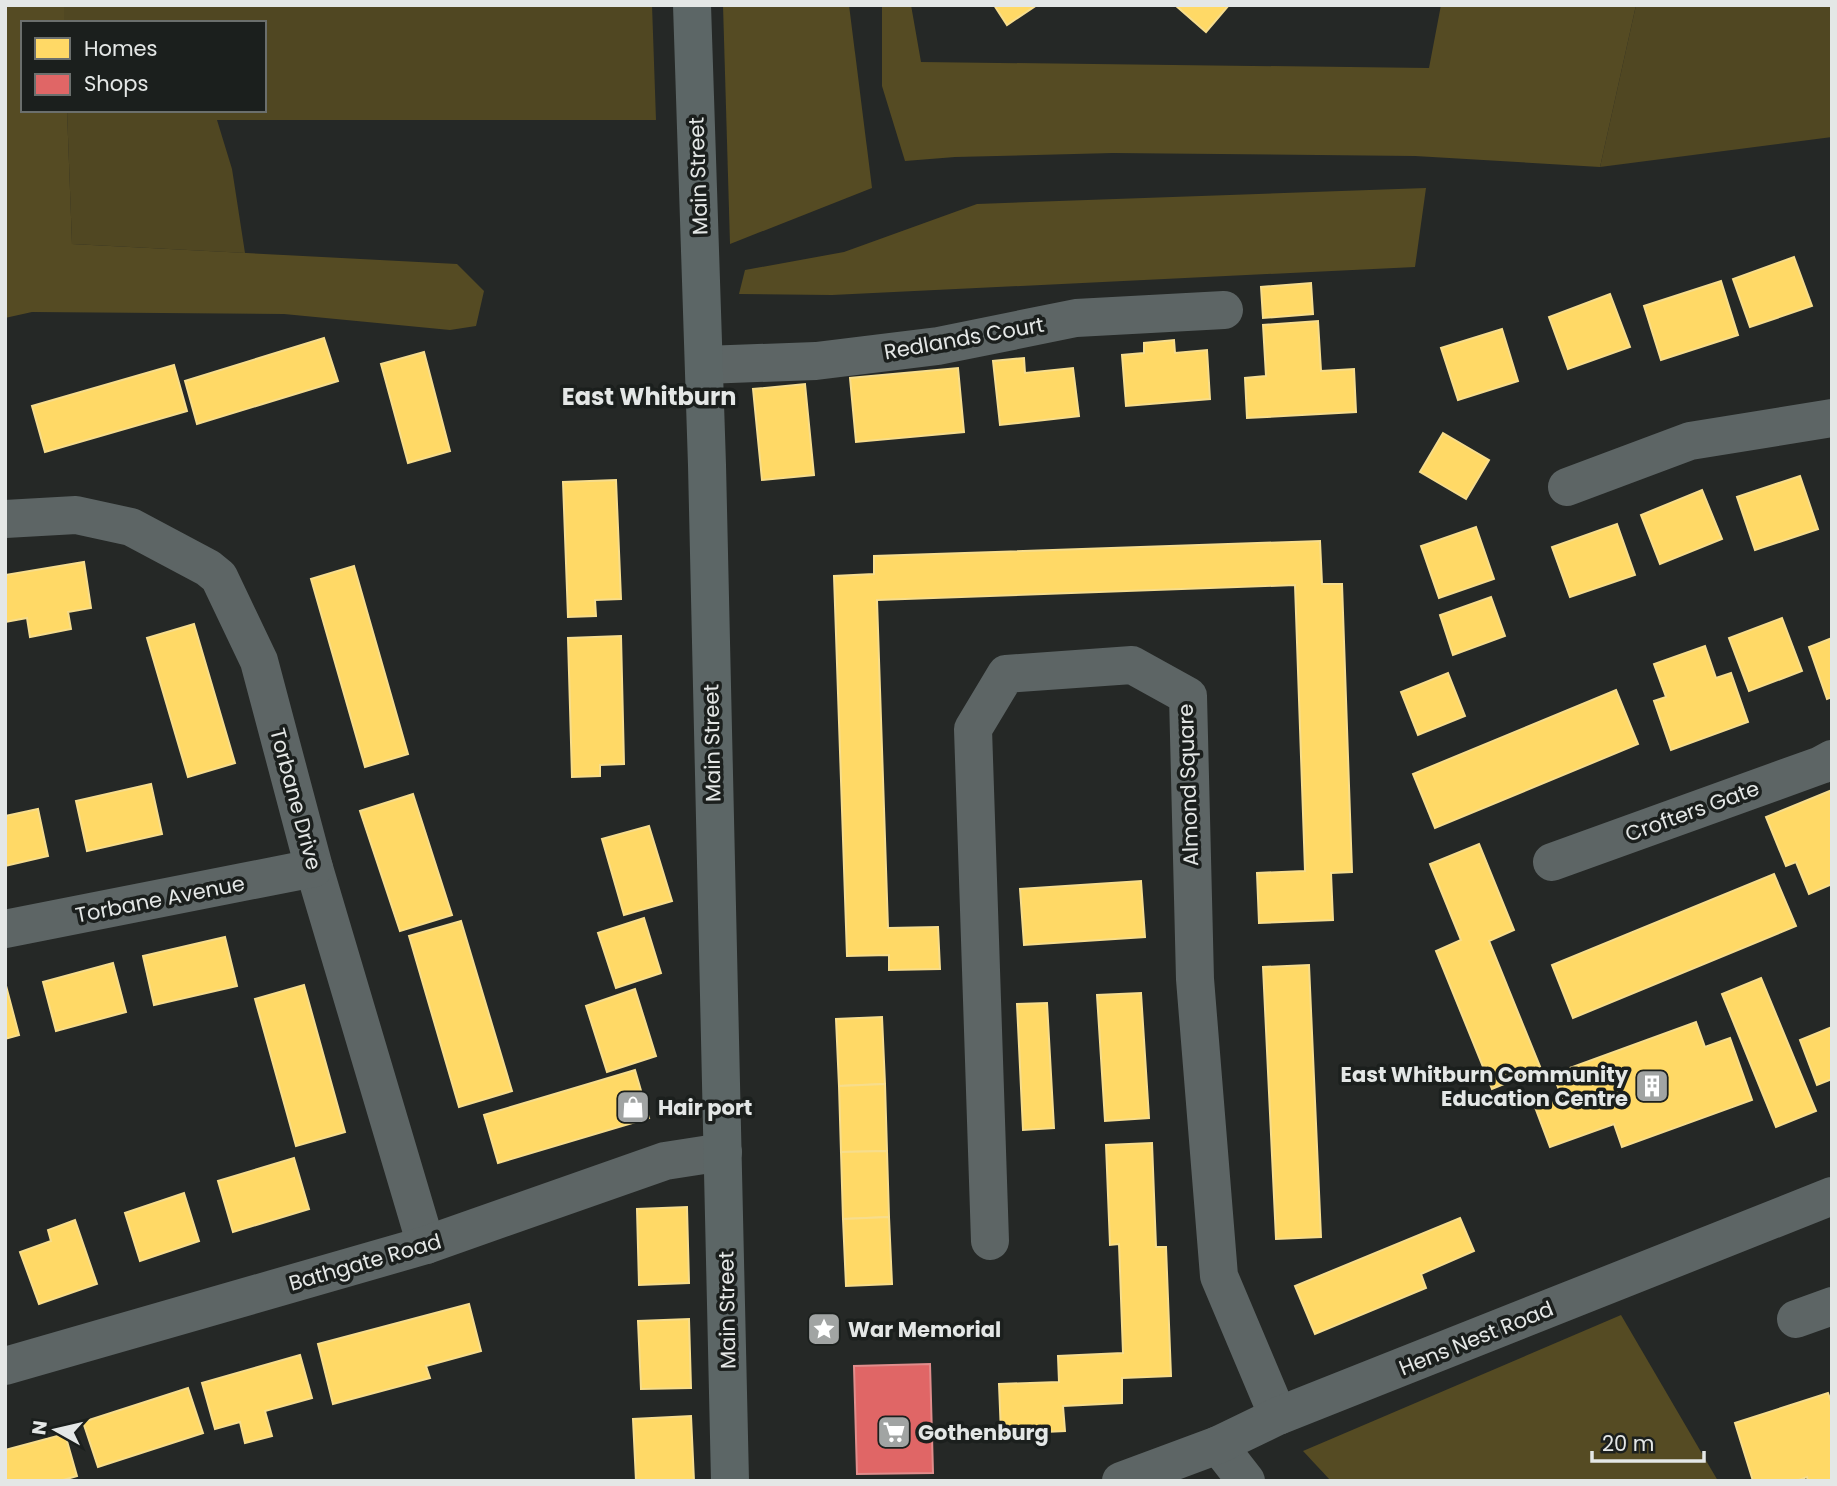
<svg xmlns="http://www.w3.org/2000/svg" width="1837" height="1486" viewBox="0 0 1837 1486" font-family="Poppins,sans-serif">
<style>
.green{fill:#504722}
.forest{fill:#554b23}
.homes{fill:#ffd966;stroke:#f7dd8c;stroke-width:2}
.shops{fill:#e06666;stroke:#e18d8c;stroke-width:2}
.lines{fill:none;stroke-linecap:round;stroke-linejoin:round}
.street{stroke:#5d6565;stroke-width:38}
.primary{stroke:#5c6666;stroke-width:38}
.labels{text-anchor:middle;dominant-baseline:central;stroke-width:7;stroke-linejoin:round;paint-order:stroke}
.street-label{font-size:21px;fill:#e4e7e6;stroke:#1b1f1d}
.poi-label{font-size:21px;font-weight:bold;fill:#e4e7e6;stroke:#1b1f1d;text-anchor:start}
.quarter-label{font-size:24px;font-weight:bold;fill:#e4e7e6;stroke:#1b1f1d}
</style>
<rect width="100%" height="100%" fill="#252826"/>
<g class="green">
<path d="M64 5H652L656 120H217L232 169 245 253 72 244 67 110H264V23H64Z"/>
<path d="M1636 5H1832V137L1600 167Z"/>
</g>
<g class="forest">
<path d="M5 5H64V23H23V110H67L72 244 457 264 484 291 476 326 450 330 284 314 32 312 5 318Z"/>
<path d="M723 5H849L872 188 730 244Z"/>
<path d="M882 5H911L921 62 1429 68 1441 5H1636L1600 167 1415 156 1113 153 955 157 905 161 882 86Z"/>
<path d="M1426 188 1415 267 832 295 739 294 745 270 844 252 977 204Z"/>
<path d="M1621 1315 1718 1481H1331L1303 1451Z"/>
</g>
<g class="homes">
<path d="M994 5H1037L1007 25Z"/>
<path d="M1175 5H1229L1206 32Z"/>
<path d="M1794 257 1812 306 1750 327 1733 279Z"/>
<path d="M1721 281 1738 335 1661 360 1644 306Z"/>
<path d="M1311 283 1313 314 1263 318 1261 287Z"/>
<path d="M1610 294 1630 347 1568 369 1549 317Z"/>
<path d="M1318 321 1321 371 1354 369 1356 412 1247 418 1245 378 1266 376 1263 325Z"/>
<path d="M1502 329 1518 381 1458 400 1441 348Z"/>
<path d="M324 338 338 381 197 424 185 381Z"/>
<path d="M1174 340 1175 353 1207 350 1210 399 1126 406 1122 355 1144 353V343Z"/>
<path d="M424 352 450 451 408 463 381 364Z"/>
<path d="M1024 358 1025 373 1073 368 1079 416 1000 425 993 361Z"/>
<path d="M174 365 187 411 45 452 32 406Z"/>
<path d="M958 368 964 432 856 442 850 378Z"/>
<path d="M805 384 814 475 762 480 753 389Z"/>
<path d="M1443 433 1489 460 1466 499 1420 472Z"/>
<path d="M1800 476 1818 529 1755 550 1737 497Z"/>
<path d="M616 480 621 599 595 600 596 616 568 617 563 482Z"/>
<path d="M1702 490 1722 539 1660 564 1641 515Z"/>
<path d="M1617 524 1635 575 1570 597 1552 547Z"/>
<path d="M1476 527 1494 579 1439 598 1421 546Z"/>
<path d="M1320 541 1322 584H1342L1352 872 1331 873 1333 920 1259 923 1257 873 1305 871 1295 585 877 600 888 928 938 927 940 969 889 970V955L847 956 834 576 874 574V556Z"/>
<path d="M84 562 91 608 68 612 71 629 30 637 27 618 5 622V575Z"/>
<path d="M354 566 408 754 365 767 311 579Z"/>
<path d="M1491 597 1505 636 1453 655 1440 615Z"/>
<path d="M1782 618 1802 671 1749 691 1729 638Z"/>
<path d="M194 624 235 763 188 777 147 638Z"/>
<path d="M621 636 624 764 600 765V776L572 777 568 638Z"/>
<path d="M1832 638V697L1827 699 1809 647Z"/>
<path d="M1705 646 1716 678 1731 673 1748 722 1671 750 1654 701 1666 697 1654 664Z"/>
<path d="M1448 673 1465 716 1418 735 1401 692Z"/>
<path d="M1616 690 1638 744 1435 828 1413 774Z"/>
<path d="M151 784 162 834 87 851 76 801Z"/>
<path d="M1832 790V884L1809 894 1796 862 1786 866 1766 817Z"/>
<path d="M413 794 452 915 400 931 360 811Z"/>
<path d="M38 809 48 856 5 866V816Z"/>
<path d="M649 826 672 901 624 915 602 839Z"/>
<path d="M1479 844 1514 930 1489 941 1541 1069 1492 1089 1436 951 1461 940 1430 864Z"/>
<path d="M1774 874 1796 926 1573 1018 1552 965Z"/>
<path d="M1141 881 1145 937 1024 945 1020 889Z"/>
<path d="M644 918 661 973 616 988 598 933Z"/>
<path d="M461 921 512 1091 459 1107 409 936Z"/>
<path d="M225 937 237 986 154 1005 143 956Z"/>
<path d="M113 963 126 1012 56 1031 43 982Z"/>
<path d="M1309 965 1321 1237 1276 1239 1263 967Z"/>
<path d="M1761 978 1816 1111 1776 1127 1722 994Z"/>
<path d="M5 982 19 1035 5 1039Z"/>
<path d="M304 985 345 1132 296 1146 255 999Z"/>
<path d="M635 989 656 1056 607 1072 586 1006Z"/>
<path d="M1141 993 1149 1118 1105 1121 1097 995Z"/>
<path d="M1047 1003 1054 1128 1023 1130 1017 1004Z"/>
<path d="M882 1017 885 1084 839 1086 836 1019Z"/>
<path d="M1696 1022 1705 1047 1730 1038 1752 1100 1622 1147 1614 1124 1550 1147 1535 1107 1562 1098 1553 1074Z"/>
<path d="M1832 1027V1079L1817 1085 1800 1040Z"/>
<path d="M635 1070 649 1118 498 1163 484 1115Z"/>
<path d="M885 1084 887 1151 841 1152 839 1086Z"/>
<path d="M1152 1143 1156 1247H1166L1171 1376 1122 1378V1403L1063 1406 1065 1431 1001 1434 999 1384 1059 1382 1058 1356 1123 1353 1119 1244 1110 1245 1106 1145Z"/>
<path d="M887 1151 889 1217 843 1219 841 1152Z"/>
<path d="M294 1158 309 1209 233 1232 218 1181Z"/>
<path d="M184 1193 199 1241 140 1261 125 1213Z"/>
<path d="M687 1207 689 1283 639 1285 637 1209Z"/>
<path d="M889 1217 892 1284 846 1286 843 1219Z"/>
<path d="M1460 1218 1474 1251 1421 1274 1426 1288 1315 1334 1295 1286Z"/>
<path d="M75 1220 97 1284 39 1304 20 1252 51 1241 48 1230Z"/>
<path d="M469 1304 481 1351 426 1366 430 1378 333 1404 318 1344Z"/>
<path d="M689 1319 691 1388 641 1389 638 1321Z"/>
<path d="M300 1355 312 1398 265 1411 272 1436 245 1443 240 1422 215 1429 202 1383Z"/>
<path d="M188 1388 203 1433 98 1467 83 1422Z"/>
<path d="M1828 1393 1832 1404V1481H1808L1807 1477 1796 1481H1753L1735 1423Z"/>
<path d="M691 1416 694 1481H636L633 1419Z"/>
<path d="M65 1434 77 1476 60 1481H5V1450Z"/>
</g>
<path class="shops" d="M930 1364 933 1473 857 1474 854 1366Z"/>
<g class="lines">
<g class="street">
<path d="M704 365 816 361 938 346 1076 318 1224 310"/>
<path d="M1567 487 1690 441 1832 418"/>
<path d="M5 519 76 515 131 527 208 568 219 577 259 661 314 868 426 1245"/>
<path d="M1552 862 1821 765 1832 759"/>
<path d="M5 929 314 868"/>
<path d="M990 1241 973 729 1006 674 1132 665 1188 696 1195 979 1219 1276 1278 1416"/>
<path d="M1796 1319 1832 1306"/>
<path d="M5 1366 426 1245 665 1161 723 1152"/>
<path d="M1218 1445 1246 1481"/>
<path d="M1121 1481 1218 1445 1278 1416 1832 1196"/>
</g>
<path class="primary" d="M692 5 707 465 730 1481"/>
</g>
<defs>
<g id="building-square" transform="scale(1.75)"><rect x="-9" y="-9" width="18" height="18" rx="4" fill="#a1a4a3" stroke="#1b1f1d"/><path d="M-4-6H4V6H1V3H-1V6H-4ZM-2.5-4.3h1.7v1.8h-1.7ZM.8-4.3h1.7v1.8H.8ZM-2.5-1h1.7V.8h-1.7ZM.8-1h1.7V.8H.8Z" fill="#fff"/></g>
<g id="shop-square" transform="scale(1.75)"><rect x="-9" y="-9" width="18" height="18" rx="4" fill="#a1a4a3" stroke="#1b1f1d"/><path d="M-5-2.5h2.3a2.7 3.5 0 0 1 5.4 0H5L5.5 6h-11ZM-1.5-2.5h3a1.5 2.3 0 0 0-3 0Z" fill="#fff"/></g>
<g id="sight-square" transform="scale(1.75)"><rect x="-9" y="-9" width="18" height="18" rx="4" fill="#a1a4a3" stroke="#1b1f1d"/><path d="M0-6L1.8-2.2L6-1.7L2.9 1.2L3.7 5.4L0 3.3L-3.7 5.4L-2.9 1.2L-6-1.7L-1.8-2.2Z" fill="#fff"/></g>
<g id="supermarket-square" transform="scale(1.75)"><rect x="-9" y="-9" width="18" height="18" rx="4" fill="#a1a4a3" stroke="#1b1f1d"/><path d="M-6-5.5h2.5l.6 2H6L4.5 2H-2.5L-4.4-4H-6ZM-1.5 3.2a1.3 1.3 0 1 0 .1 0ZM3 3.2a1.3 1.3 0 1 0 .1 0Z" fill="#fff"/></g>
</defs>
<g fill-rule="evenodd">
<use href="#building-square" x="1652" y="1086"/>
<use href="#shop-square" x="633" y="1107"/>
<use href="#sight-square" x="824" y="1329"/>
<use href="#supermarket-square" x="894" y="1432"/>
</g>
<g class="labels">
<g class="street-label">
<text transform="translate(698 176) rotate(-92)">Main Street</text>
<text transform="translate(964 338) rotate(-10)">Redlands Court</text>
<text transform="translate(712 743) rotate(-91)">Main Street</text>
<text transform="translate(1188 785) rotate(-92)">Almond Square</text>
<text transform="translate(296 799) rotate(75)">Torbane Drive</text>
<text transform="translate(1692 811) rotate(-20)">Crofters Gate</text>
<text transform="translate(160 899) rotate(-11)">Torbane Avenue</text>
<text transform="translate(365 1262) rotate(-16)">Bathgate Road</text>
<text transform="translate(727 1310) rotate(-91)">Main Street</text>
<text transform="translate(1476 1338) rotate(-22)">Hens Nest Road</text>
</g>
<g class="poi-label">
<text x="1628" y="1074" text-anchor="end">East Whitburn Community<tspan x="1628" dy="24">Education Centre</tspan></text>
<text x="658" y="1107">Hair port</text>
<text x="848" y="1329">War Memorial</text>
<text x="918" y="1432">Gothenburg</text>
</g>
<g class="quarter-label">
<text x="649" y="396">East Whitburn</text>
</g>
</g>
<rect width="1837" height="1486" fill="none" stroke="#e4e7e6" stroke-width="14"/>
<rect x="21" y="21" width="245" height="91" fill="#1b1f1d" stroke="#6b6f6d" stroke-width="2"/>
<rect x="35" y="38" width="35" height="21" fill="#ffd966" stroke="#6b6f6d" stroke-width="2"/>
<text x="84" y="56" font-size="21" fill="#e4e7e6">Homes</text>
<rect x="35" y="74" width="35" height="21" fill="#e06666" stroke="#6b6f6d" stroke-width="2"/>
<text x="84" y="91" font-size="21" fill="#e4e7e6">Shops</text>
<g transform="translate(56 1430) rotate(278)" stroke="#1b1f1d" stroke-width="5" paint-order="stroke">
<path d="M0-5L12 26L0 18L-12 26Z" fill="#e4e7e6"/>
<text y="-10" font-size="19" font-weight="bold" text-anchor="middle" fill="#e4e7e6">N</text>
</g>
<path d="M1592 1451v10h112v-10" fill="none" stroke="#e4e7e6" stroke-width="3.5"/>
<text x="1602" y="1451" font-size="21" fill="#e4e7e6" stroke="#1b1f1d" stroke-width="5" paint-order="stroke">20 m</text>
</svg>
